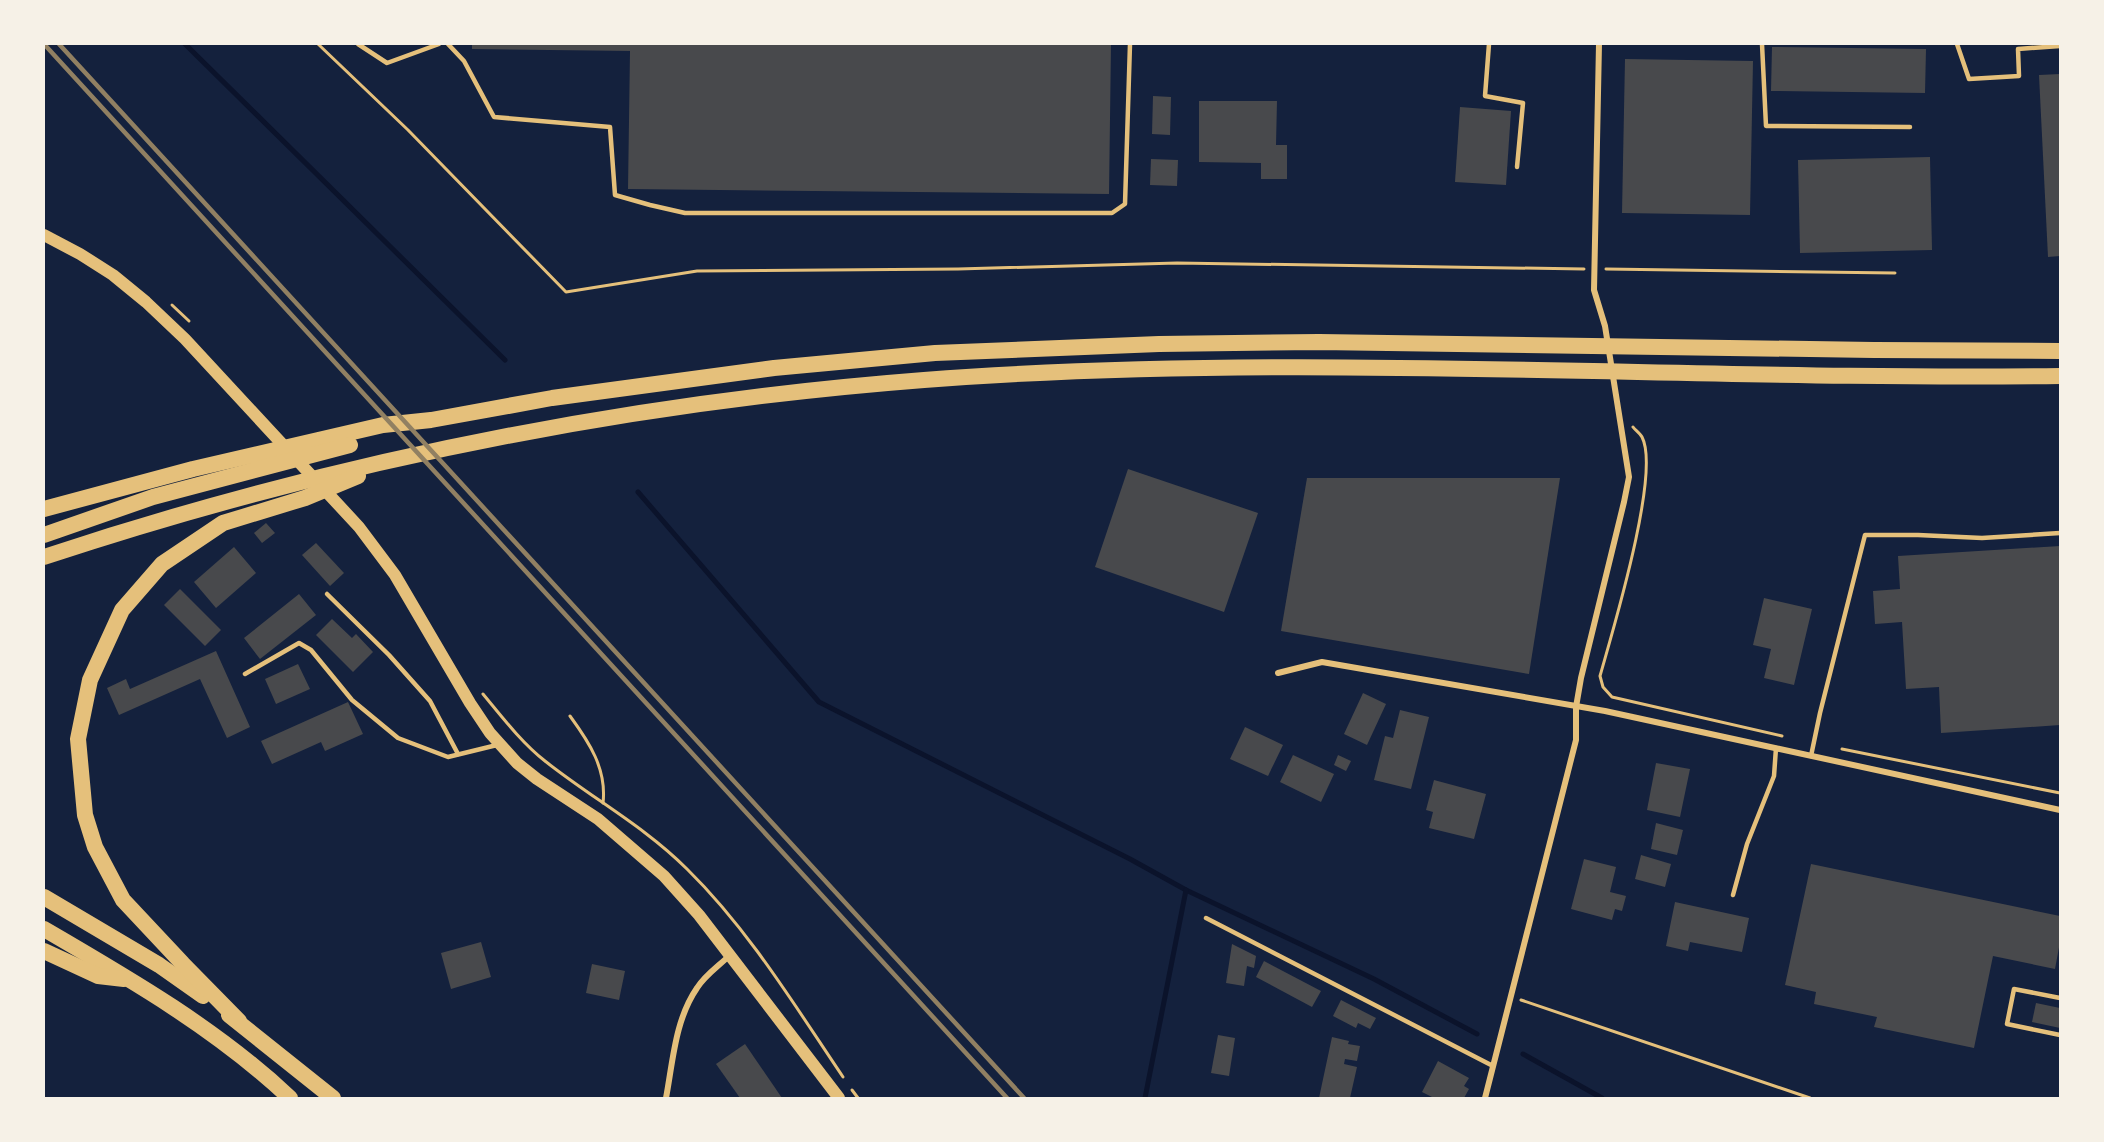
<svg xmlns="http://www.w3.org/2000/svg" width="2104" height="1142" viewBox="0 0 2104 1142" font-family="Lora,serif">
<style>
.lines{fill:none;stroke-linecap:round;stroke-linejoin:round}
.stream{stroke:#0b132b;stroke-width:5}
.building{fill:#48494c}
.path{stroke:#e5c07b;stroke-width:3}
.service{stroke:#e5c07b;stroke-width:4.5}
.minor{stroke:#e5c07b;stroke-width:6}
.secondary{stroke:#e5c07b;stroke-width:12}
.trunk{stroke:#e5c07b;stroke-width:16}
.rail{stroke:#918062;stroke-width:4.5}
</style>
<rect width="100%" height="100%" fill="#14213d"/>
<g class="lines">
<g class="stream">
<path d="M185 44 505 360"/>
<path d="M638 492 819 702 1130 859 1186 890 1374 979 1477 1034"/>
<path d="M1523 1054 1602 1098"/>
<path d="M1145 1098 1186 890"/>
</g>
</g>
<g class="building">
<path d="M472 44H1111L1109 194 628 189 630 51 472 49Z"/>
<path d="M1772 47 1926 49 1925 93 1771 91Z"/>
<path d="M1625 59 1753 61 1750 215 1622 213Z"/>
<path d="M2060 74V256L2048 257 2039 75Z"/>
<path d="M1153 96 1171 97 1170 135 1152 134Z"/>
<path d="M1199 101H1277L1276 145H1287V179H1261V163L1199 162Z"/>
<path d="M1460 107 1511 111 1506 185 1455 182Z"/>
<path d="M1930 157 1932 250 1800 253 1798 160Z"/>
<path d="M1151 159 1178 160 1177 186 1150 185Z"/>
<path d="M1128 469 1258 513 1224 612 1095 567Z"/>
<path d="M1307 478H1560L1529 674 1281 631Z"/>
<path d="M266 523 275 533 262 543 254 533Z"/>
<path d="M316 543 344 573 330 586 302 555Z"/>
<path d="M2060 546V725L1941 733 1939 687 1906 689 1902 622 1875 624 1873 591 1900 589 1898 556Z"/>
<path d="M234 547 256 573 216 608 194 582Z"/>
<path d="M180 589 221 630 205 646 164 605Z"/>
<path d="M299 594 316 615 260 659 244 638Z"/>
<path d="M1764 598 1812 609 1794 685 1764 678 1771 649 1753 645Z"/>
<path d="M332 619 352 638 356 634 373 652 353 672 316 635Z"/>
<path d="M216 651 250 727 227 738 200 679 119 715 107 688 126 679 130 689Z"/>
<path d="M298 664 310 689 276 704 265 679Z"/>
<path d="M1363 693 1386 704 1367 745 1344 734Z"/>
<path d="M348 702 363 734 325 751 321 742 272 764 261 741Z"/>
<path d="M1400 710 1429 717 1411 789 1374 780 1385 736 1393 738Z"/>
<path d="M1245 727 1283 745 1268 776 1230 759Z"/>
<path d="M1293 755 1334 774 1321 802 1280 782Z"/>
<path d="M1338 755 1351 761 1346 771 1334 765Z"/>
<path d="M1656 763 1690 769 1680 817 1647 810Z"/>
<path d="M1434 780 1486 794 1474 839 1429 828 1433 812 1426 810Z"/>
<path d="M1656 823 1683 830 1677 855 1651 849Z"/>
<path d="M1641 855 1671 864 1665 887 1635 879Z"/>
<path d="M1584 859 1616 867 1610 892 1626 896 1622 911 1615 909 1612 920 1571 909Z"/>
<path d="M1811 864 2060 916V942L2055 969 1993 956 1974 1048 1874 1027 1877 1017 1814 1004 1816 992 1785 985Z"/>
<path d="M1675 902 1749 918 1742 952 1690 942 1688 951 1666 946Z"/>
<path d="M481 942 491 977 451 989 441 953Z"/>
<path d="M1232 944 1256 956 1254 968 1247 966 1244 986 1226 983Z"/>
<path d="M1264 961 1321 991 1312 1007 1256 977Z"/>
<path d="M592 964 625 971 619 1000 586 993Z"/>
<path d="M1341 1000 1376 1018 1370 1029 1358 1023 1356 1028 1333 1016Z"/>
<path d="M2036 1003 2060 1008V1028L2032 1022Z"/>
<path d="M1218 1035 1235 1038 1229 1076 1211 1073Z"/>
<path d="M1332 1037 1349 1041 1348 1044 1360 1046 1357 1061 1345 1059 1344 1064 1357 1067 1350 1098H1319Z"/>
<path d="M745 1044 782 1098H740L716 1064Z"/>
<path d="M1438 1061 1469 1078 1464 1086 1469 1089 1464 1098H1434L1422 1092Z"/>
</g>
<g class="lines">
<g class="path">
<path d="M318 44 408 130 566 292 697 271 958 269 1177 263 1584 269"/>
<path d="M1606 269 1895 273"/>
<path d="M172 305 189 321"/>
<path d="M1633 427C1635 430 1640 433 1642 437 1661 473 1612 633 1600 676L1603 687 1612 697 1782 736"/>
<path d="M483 694C502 717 522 743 545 761 593 799 644 826 687 869 749 930 795 1006 843 1077"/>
<path d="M570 716C589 742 607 769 603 803"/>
<path d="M1842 749 2060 793"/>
<path d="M1521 1000 1810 1098"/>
<path d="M852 1090 858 1098"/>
</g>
<g class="service">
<path d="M358 44 387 63 439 44"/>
<path d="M448 44 464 61 494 117 610 127 615 195 650 205 685 213H1112L1125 204 1130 44"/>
<path d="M1489 44 1485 96 1523 103 1517 167"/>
<path d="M1762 44 1766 126 1910 127"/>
<path d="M1957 44 1969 79 2019 76 2018 49 2060 46"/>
<path d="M327 594 389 655 430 701 458 754"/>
<path d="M245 674 299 643 311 650 352 700 398 738 448 757 497 745"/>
<path d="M1811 756 1820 713 1865 535H1918L1982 538 2060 533"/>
<path d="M1733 895 1747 844 1774 776 1776 748"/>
<path d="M1206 918 1493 1066"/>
<path d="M2060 998 2014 989 2007 1024 2060 1035"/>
</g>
<g class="minor">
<path d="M1278 673 1322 662 1605 711 2060 810"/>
<path d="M666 1098C673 1061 675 1020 697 988 705 975 720 965 730 955"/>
<path d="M1485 1098 1576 740V707L1581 678 1624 502 1629 477 1605 326 1594 290 1599 44"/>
</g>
<path class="secondary" d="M44 235 80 254 113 275 146 302 185 339 359 527 395 575 470 703 490 733 517 763 537 779 598 819 664 876 699 915 839 1098"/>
<g class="trunk">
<path d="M44 509 193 469 383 425 431 420 552 398 774 368 935 353 1159 344 1319 342 1874 350 2060 351"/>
<path d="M44 535 153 497 350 445"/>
<path d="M44 557C328 463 625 403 924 380 1303 351 1682 381 2060 376"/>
<path d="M44 897 159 965 203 996"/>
<path d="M44 929C130 979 218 1030 290 1098"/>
<path d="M44 951 98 976 124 979"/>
<path d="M229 1015 333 1098"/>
<path d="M239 1021 183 964 123 900 95 847 85 815 78 739 90 680 122 610 162 564 223 523 305 498 358 476"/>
</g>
<g class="rail">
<path d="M44 44 1007 1098"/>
<path d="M59 44 1024 1098"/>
</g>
</g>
<rect width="2104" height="1142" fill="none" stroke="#f6f1e7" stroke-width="90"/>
</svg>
